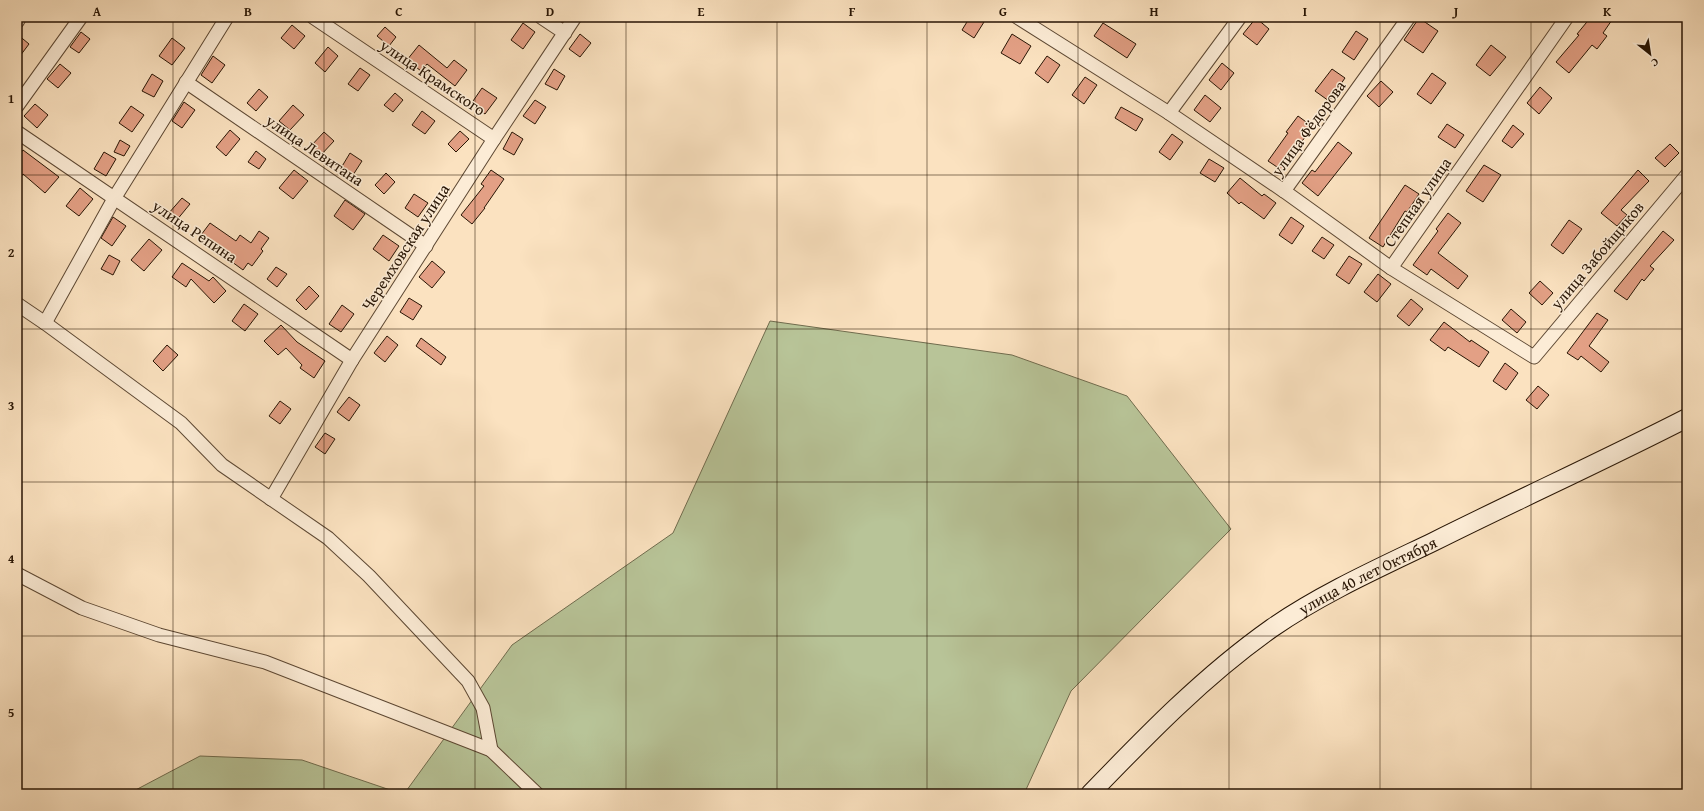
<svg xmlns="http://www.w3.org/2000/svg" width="1704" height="811" viewBox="0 0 1704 811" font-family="'Gentium Book Plus',serif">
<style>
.green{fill:#b8c498;stroke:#706c4e}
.building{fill:#e3a085;stroke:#281504}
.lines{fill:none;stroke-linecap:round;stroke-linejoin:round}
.minor-casing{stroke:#5d4833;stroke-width:15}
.secondary-casing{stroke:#281504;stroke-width:20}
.minor{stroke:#fcecd6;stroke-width:13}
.secondary{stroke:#fcecd6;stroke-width:18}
.grid{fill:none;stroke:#281504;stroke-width:1;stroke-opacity:0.55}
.labels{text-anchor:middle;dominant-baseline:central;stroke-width:3;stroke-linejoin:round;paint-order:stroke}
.street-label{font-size:16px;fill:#281504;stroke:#fcecd6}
.neatline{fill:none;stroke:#281504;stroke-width:1.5}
.grid-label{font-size:13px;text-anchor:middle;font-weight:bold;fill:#281504}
</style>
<rect width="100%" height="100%" fill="#fbe2c0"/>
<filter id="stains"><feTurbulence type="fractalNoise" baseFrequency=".005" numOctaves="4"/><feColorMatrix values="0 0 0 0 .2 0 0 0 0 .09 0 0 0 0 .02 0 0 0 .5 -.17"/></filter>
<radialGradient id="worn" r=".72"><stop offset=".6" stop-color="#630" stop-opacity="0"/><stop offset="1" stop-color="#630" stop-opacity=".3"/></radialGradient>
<g class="green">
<path d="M770 321 1012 355 1127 396 1231 529 1071 691 1024 794H404L512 645 673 533Z"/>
<path d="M200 756 302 760 402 794H128Z"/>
</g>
<g class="building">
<path d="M970 17H976L984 22 974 38 962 30Z"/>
<path d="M1591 17H1614L1603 33 1607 36 1597 49 1592 45 1569 73 1556 62 1579 35 1577 34Z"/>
<path d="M1256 18 1269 29 1257 45 1243 34Z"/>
<path d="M1419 18 1438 31 1423 53 1404 40Z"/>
<path d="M523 23 535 32 523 49 511 40Z"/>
<path d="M1103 23 1136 44 1127 58 1094 36Z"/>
<path d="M292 25 305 36 294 49 281 38Z"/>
<path d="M385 27 396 37 389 46 377 36Z"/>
<path d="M1356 31 1368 39 1354 60 1342 52Z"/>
<path d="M81 32 90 39 79 53 70 47Z"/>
<path d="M17 34 29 44 17 60Z"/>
<path d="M580 34 591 43 580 57 569 49Z"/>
<path d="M1012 34 1031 46 1020 64 1001 53Z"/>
<path d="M172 38 185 48 172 65 159 56Z"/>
<path d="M419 45 447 68 454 60 467 70 455 86 427 64 421 71 407 60Z"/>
<path d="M1491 45 1506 57 1490 76 1476 65Z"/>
<path d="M328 47 338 56 325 72 315 63Z"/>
<path d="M213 56 225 65 212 83 201 75Z"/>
<path d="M1047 56 1060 65 1048 83 1035 73Z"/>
<path d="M1222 63 1234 73 1221 90 1209 80Z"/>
<path d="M60 64 71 73 58 88 47 79Z"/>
<path d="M360 68 370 75 358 91 348 84Z"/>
<path d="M554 69 565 76 557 90 545 84Z"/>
<path d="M1332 69 1345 78 1329 101 1315 91Z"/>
<path d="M1432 73 1446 83 1431 104 1417 94Z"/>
<path d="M152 74 163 81 154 97 142 91Z"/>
<path d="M1085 77 1097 85 1084 104 1072 95Z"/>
<path d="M1381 81 1393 92 1379 107 1367 96Z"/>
<path d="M1540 87 1552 98 1539 114 1527 103Z"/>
<path d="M482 88 497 98 485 114 471 104Z"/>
<path d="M259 89 268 97 256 111 247 103Z"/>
<path d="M395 93 403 100 393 112 384 105Z"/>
<path d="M1205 95 1221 108 1210 122 1194 110Z"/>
<path d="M535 100 546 107 535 124 523 116Z"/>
<path d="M184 102 195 110 182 128 172 121Z"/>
<path d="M35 104 48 115 37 128 24 116Z"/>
<path d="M293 105 304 115 290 130 279 121Z"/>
<path d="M131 106 144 115 132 132 119 123Z"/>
<path d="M1121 107 1143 119 1136 131 1115 118Z"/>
<path d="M422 111 435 121 425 134 412 125Z"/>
<path d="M1298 116 1313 127 1292 154 1294 155 1283 171 1268 161 1288 133 1286 132Z"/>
<path d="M1447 124 1464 135 1455 148 1438 137Z"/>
<path d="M1513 125 1524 134 1512 148 1502 141Z"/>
<path d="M230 130 240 139 226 156 216 147Z"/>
<path d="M460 131 469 139 456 152 448 144Z"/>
<path d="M324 132 334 141 320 156 310 147Z"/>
<path d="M512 132 523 139 514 155 503 149Z"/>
<path d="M1172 134 1183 142 1170 160 1159 152Z"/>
<path d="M120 140 130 146 124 156 114 152Z"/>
<path d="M1338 142 1352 153 1318 196 1302 183 1312 170 1315 172Z"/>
<path d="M1670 144 1679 153 1665 167 1655 158Z"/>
<path d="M23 150 59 177 45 193 23 174 17 182V158Z"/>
<path d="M256 151 266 159 259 169 248 162Z"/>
<path d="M104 152 116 159 106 176 94 169Z"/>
<path d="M350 153 362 161 353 175 341 168Z"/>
<path d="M1209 159 1224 168 1215 182 1200 173Z"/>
<path d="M1484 165 1501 175 1483 202 1466 191Z"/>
<path d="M294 170 308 181 293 199 279 188Z"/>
<path d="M491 170 504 179 484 208H485L472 224 461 215 484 186 481 184Z"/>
<path d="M1638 170 1649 181 1621 210 1627 215 1617 226 1601 213Z"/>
<path d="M386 173 395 182 384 194 375 185Z"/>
<path d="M1240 178 1262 196 1264 194 1276 203 1264 219 1241 202 1239 204 1227 193Z"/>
<path d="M1405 185 1419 194 1407 212 1405 211 1383 247 1369 238Z"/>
<path d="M80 188 93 199 79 216 66 206Z"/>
<path d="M414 194 428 203 418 217 405 208Z"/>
<path d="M182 198 190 204 176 221 168 214Z"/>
<path d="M345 200 365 214 353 230 334 216Z"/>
<path d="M1448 213 1461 223 1438 253 1468 276 1458 289 1431 269 1427 275 1413 265 1438 231 1436 229Z"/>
<path d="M113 217 126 226 112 246 101 238Z"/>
<path d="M1291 217 1304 226 1292 244 1279 235Z"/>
<path d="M1569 220 1582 229 1563 254 1551 245Z"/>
<path d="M210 223 236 241 240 235 251 243 259 231 269 238 261 249 263 251 252 266 248 263 243 270 224 256 227 252 201 235Z"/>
<path d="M1663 231 1674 240 1650 266 1654 269 1644 281 1642 279 1627 300 1614 291Z"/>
<path d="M383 235 399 246 389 261 373 249Z"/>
<path d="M1322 237 1334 245 1324 259 1312 251Z"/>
<path d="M149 239 162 250 144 271 131 260Z"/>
<path d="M109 255 120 261 113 275 101 269Z"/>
<path d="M1349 256 1362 264 1349 284 1336 275Z"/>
<path d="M432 261 445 272 432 288 419 277Z"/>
<path d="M182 263 209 281 213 277 226 291 214 303 191 279 186 287 172 277Z"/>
<path d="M276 267 287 274 277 287 267 279Z"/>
<path d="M1378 274 1391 284 1377 302 1364 292Z"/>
<path d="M1540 281 1553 293 1542 305 1529 293Z"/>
<path d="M309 286 319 296 306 310 296 300Z"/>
<path d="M409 298 422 306 413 320 400 312Z"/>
<path d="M1411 299 1423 309 1409 326 1397 316Z"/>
<path d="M244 304 258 314 245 331 232 321Z"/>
<path d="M342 305 354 314 341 332 329 324Z"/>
<path d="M1511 309 1526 322 1517 333 1502 320Z"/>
<path d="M1597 313 1608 320 1589 346 1609 362 1601 372 1581 356 1578 360 1567 353Z"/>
<path d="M1444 322 1470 342 1471 340 1489 352 1479 367 1448 347 1445 351 1430 340Z"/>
<path d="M281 325 297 342 325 361 314 378 300 368 302 365 286 348 278 355 264 341Z"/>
<path d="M387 336 398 345 385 362 374 353Z"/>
<path d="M421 338 446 357 441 365 416 346Z"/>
<path d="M167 345 178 355 163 371 153 361Z"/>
<path d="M1505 363 1518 373 1506 390 1493 381Z"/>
<path d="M1538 386 1549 395 1537 409 1526 400Z"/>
<path d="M349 397 360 405 349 421 337 412Z"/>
<path d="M280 401 291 409 280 424 269 416Z"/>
<path d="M325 433 335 439 325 454 315 447Z"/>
</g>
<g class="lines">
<g class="minor-casing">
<g id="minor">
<path d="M313 17 494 139"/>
<path d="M541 17 565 33"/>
<path d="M1017 17 1169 113"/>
<path d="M1240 17 1169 113 1284 191"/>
<path d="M1567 17 1391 268 1534 357 1687 175"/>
<path d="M17 22 20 17"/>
<path d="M186 82 426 246"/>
<path d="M17 106 81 17"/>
<path d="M17 132 352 360"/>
<path d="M1391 268 1284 191 1409 17"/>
<path d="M17 304 45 323 181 423 222 465 328 538 369 576 468 681 483 708 491 750"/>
<path d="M45 323 115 197 227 17"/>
<path d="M271 499 352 360 494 139 575 17"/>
<path d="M17 574 82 608 159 635 265 662 491 750 537 794"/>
</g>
</g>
<g class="secondary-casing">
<g id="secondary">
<path id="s1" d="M1090 794C1147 735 1204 676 1272 628 1321 594 1379 568 1433 542 1517 500 1603 461 1687 418"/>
</g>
</g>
<use href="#minor" class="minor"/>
<use href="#secondary" class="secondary"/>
</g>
<path class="grid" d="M173 17V794M324 17V794M475 17V794M626 17V794M777 17V794M927 17V794M1078 17V794M1229 17V794M1380 17V794M1531 17V794M17 175H1687M17 329H1687M17 482H1687M17 636H1687"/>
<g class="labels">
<g class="street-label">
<text transform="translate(433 77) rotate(34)">улица Крамского</text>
<text transform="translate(1308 128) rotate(-54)">улица Фёдорова</text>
<text transform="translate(315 150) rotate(34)">улица Левитана</text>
<text transform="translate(1417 202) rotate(-55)">Степная улица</text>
<text transform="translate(195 231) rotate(34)">улица Репина</text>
<text transform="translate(405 247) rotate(-57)">Черемховская улица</text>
<text transform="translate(1597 255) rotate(-50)">улица Забойщиков</text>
<text stroke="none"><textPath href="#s1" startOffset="356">улица 40 лет Октября</textPath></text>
</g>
</g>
<rect width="1704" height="811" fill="none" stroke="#fbe2c0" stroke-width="44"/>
<g transform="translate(1650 54) rotate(150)" stroke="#fcecd6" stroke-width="3" paint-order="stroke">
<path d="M0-3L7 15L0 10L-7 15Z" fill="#281504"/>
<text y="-6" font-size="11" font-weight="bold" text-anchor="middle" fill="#281504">С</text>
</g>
<rect x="22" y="22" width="1660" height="767" class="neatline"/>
<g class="grid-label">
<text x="97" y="16">A</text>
<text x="248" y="16">B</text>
<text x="399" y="16">C</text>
<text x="550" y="16">D</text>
<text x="701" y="16">E</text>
<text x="852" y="16">F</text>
<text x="1003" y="16">G</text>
<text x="1154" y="16">H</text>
<text x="1305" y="16">I</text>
<text x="1456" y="16">J</text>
<text x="1607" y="16">K</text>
<text x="11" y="103">1</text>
<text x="11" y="257">2</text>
<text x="11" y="410">3</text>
<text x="11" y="563">4</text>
<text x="11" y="717">5</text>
</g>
<rect width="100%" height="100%" filter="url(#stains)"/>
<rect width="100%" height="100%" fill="url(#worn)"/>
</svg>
